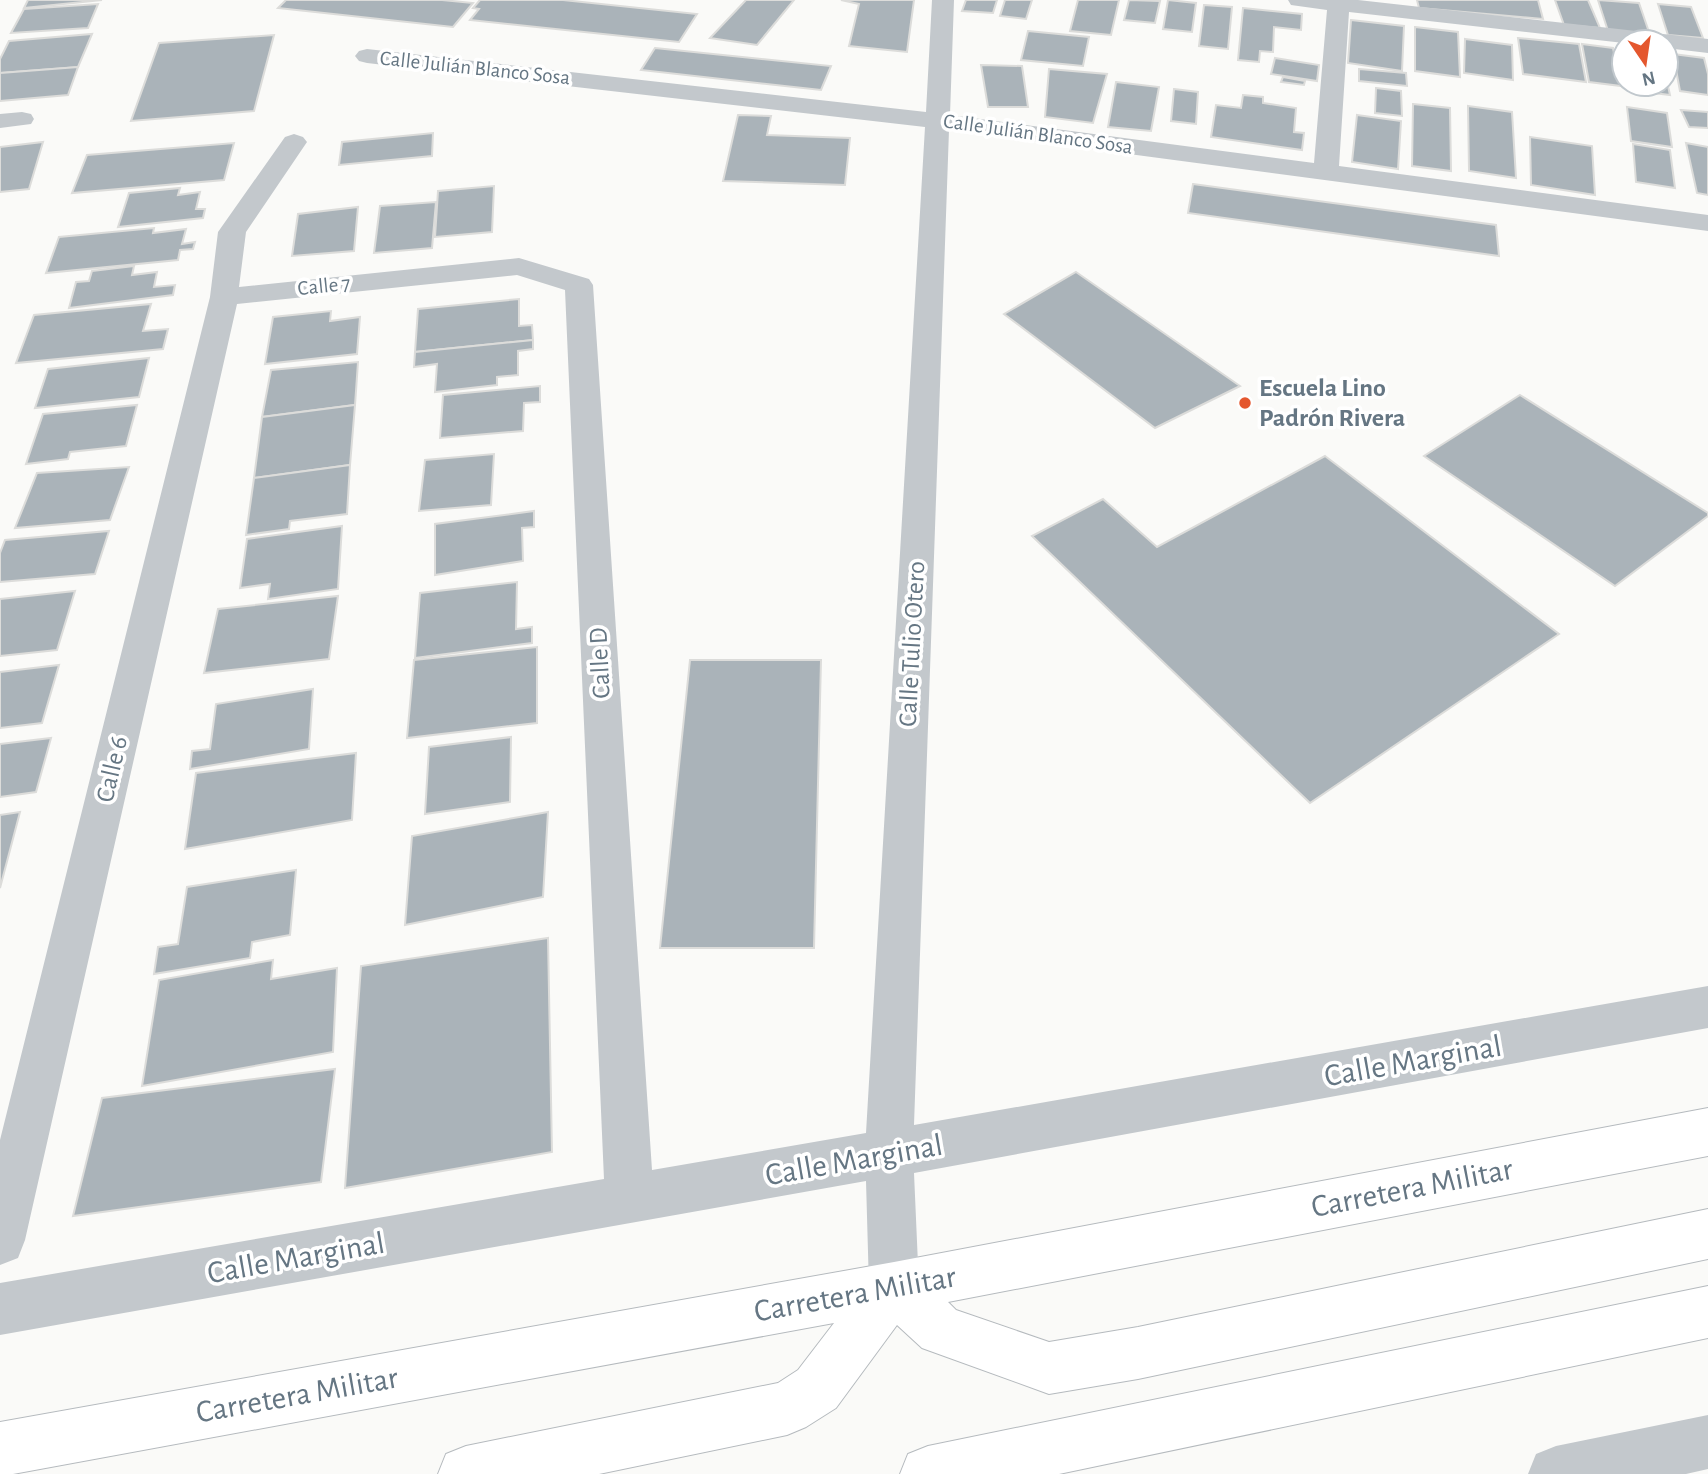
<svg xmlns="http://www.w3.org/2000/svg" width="1708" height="1474" viewBox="0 0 1708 1474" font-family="'Alegreya Sans',sans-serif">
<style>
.building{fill:#aab3b9;stroke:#dcdcda;stroke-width:2}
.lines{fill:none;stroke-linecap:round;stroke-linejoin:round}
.major-casing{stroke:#b5babe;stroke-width:2}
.minor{fill:#c3c8cc;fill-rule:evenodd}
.major{fill:#fff;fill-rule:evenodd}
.poi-dot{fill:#e4572e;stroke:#fff;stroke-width:2.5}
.labels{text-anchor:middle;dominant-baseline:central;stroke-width:7;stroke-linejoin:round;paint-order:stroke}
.far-street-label{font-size:21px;fill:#657683;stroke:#fff}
.poi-label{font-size:26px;font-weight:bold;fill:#657683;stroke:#fff;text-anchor:start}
.street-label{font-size:26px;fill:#657683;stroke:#fff}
.near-street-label{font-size:32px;fill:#657683;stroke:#fff}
</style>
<rect width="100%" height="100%" fill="#fafaf8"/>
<g class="building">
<path d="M28 0H102L24 8Z"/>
<path d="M286 0H442L473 3 453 27 278 8Z"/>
<path d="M480 0H563L697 14 679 42 470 20 479 9 473 8Z"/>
<path d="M746 0H794L757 45 710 38Z"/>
<path d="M841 0H914L907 52 849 46 859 4Z"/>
<path d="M966 0H997L993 13 962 11Z"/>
<path d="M1005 0H1032L1026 19 1000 16Z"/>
<path d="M1078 0H1119L1111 35 1070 31Z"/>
<path d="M1129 0 1160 1 1155 23 1124 20Z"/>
<path d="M1168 0 1196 3 1192 32 1163 29Z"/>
<path d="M1417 0H1538L1543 19 1419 8Z"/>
<path d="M1555 0H1588L1600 28 1564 25Z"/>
<path d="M1598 0 1639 3 1650 35 1608 31Z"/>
<path d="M98 4 88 28 11 33 24 9Z"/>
<path d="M1658 4 1691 7 1703 38 1668 35Z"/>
<path d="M1204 5 1232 7 1228 49 1199 46Z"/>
<path d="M1243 8 1302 14 1301 30 1274 27 1273 52 1260 51 1259 62 1238 60Z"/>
<path d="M1351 20 1404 26 1402 71 1348 63Z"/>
<path d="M1415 27 1458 32 1460 77 1415 71Z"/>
<path d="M1028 31 1089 37 1083 66 1021 60Z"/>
<path d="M92 34 78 67 0 73V59L9 41Z"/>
<path d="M274 35 254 111 131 121 159 43Z"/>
<path d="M1518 38 1579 44 1586 82 1523 74Z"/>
<path d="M1465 39 1512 45 1513 80 1464 73Z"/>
<path d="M1582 44 1613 48 1621 86 1589 82Z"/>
<path d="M655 48 831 66 821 90 641 70Z"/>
<path d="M1673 54 1704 58 1708 74V95L1680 91Z"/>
<path d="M1275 58 1319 65 1317 81 1271 74Z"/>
<path d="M981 65 1022 66 1028 107H988Z"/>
<path d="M78 67 68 95 0 101V73Z"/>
<path d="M1049 69 1107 74 1093 123 1045 117Z"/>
<path d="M1359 69 1406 73 1407 86 1359 81Z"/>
<path d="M1283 77 1305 81 1304 85 1281 82Z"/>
<path d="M1666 77 1670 95 1630 90 1629 84H1666Z"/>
<path d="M1116 82 1159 87 1151 131 1108 127Z"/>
<path d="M1376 88 1401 91 1402 116 1375 113Z"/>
<path d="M1174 89 1198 92 1196 124 1171 121Z"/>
<path d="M1243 95 1263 97V103L1296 108 1294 132 1304 133 1302 150 1211 137 1216 105 1241 108Z"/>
<path d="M1413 104 1450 108 1451 171 1412 166Z"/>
<path d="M1468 106 1512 112 1516 178 1469 171Z"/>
<path d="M1627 107 1667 113 1672 147 1631 141Z"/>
<path d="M1681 110 1708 112V128L1689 127Z"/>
<path d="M738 115 771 116 767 135 850 138 845 185 723 181Z"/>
<path d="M1357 115 1401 121 1398 169 1352 162Z"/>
<path d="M433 133 432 156 339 165 342 142Z"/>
<path d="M1530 137 1592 146 1595 195 1531 185Z"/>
<path d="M43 142 29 189 0 192V147Z"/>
<path d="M234 143 224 180 72 193 87 155Z"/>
<path d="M1686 143 1708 147V195L1697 193Z"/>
<path d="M1633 144 1670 150 1675 188 1636 182Z"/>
<path d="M1193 184 1496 225 1499 256 1188 213Z"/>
<path d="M494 186 492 232 435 237 438 191Z"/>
<path d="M180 188 178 195 200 192 196 209H205L203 218 118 227 129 193Z"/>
<path d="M436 202 432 248 374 253 380 206Z"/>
<path d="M358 207 354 251 292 256 298 214Z"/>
<path d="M154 228 153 233 186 229 182 244 195 242 193 249 180 250 178 260 46 273 59 237Z"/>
<path d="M134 266 132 275 157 272 154 287 175 285 173 295 69 308 76 282 89 281 92 271Z"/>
<path d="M1076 272 1240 386 1155 428 1004 314Z"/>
<path d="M519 299V326L532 325 533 340 415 352 418 309Z"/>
<path d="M151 304 143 331 168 329 163 349 16 363 34 315Z"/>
<path d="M331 311 330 321 360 317 357 354 265 364 273 317Z"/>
<path d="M533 340V349L518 351V375L497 377V385L435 392 437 364 414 367 415 352Z"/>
<path d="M149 358 139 397 35 408 48 369Z"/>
<path d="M358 362 355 405 262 417 271 370Z"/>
<path d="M540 386V402L524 403 523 431 440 438 443 395Z"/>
<path d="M1520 395 1708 513V516L1615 586 1424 456Z"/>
<path d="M137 405 126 446 70 452 68 459 26 464 43 414Z"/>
<path d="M355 405 350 465 254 478 262 417Z"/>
<path d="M494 454 491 505 419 511 425 460Z"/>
<path d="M1325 456 1559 634 1310 803 1032 536 1103 499 1157 547Z"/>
<path d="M350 465 347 514 290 521 289 529 246 535 254 478Z"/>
<path d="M129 467 110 520 15 528 37 473Z"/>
<path d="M534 511V527L522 528 523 561 435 575V524Z"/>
<path d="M342 526 338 589 268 599 270 584 240 588 247 539Z"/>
<path d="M109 531 95 574 0 582V553L5 540Z"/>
<path d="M517 582 516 629 532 627V643L415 658 420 593Z"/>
<path d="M75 591 57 650 0 656V599Z"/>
<path d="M338 596 329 659 204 673 218 609Z"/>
<path d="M537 647V723L407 738 414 660Z"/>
<path d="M690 660H821L814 948H660Z"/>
<path d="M59 665 42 723 0 728V672Z"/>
<path d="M313 689 309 749 190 769 192 751 210 749 216 704Z"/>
<path d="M511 737 510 802 425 814 429 747Z"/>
<path d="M51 738 36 792 0 797V744Z"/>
<path d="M356 753 352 820 185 849 196 773Z"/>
<path d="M20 812 0 888V815Z"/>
<path d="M548 812 543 897 405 925 412 836Z"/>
<path d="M296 870 290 935 252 942 250 958 154 974 158 947 178 944 187 887Z"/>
<path d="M548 938 552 1152 345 1188 361 966Z"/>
<path d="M273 960 271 979 337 968 333 1052 142 1086 159 980Z"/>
<path d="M335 1069 321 1182 73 1216 102 1098Z"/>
</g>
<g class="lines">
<g class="major-casing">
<g id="major">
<path d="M1708 1108V1156L948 1302 956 1310 1049 1342 1138 1327 1708 1209V1259L1138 1379 1049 1394 922 1348 897 1325 836 1408 806 1427 787 1435 599 1474H438L446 1454 466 1446 778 1383 798 1370 834 1323 13 1474H0V1422L894 1262Z"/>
<path d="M1708 1286V1338L1059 1474H900L908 1454 928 1446Z"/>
</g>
</g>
<g class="minor">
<path d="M932 0H954L950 115 1314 163 1327 10 1291 5 1288 0H1358L1708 39V53L1666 48V42L1624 43 1349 12 1339 166 1708 215V231L949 130 914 1125 1708 986V1028L914 1173 919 1287 912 1305 894 1312 876 1305 869 1287 866 1181 0 1335V1283L604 1179 565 290 517 275 237 304 25 1240 18 1258 0 1265V1140L210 297 218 232 285 137 294 134 303 137 307 142 246 232 239 287 519 258 589 279 593 285 652 1170 866 1133 925 127 367 63 359 61 355 56 359 51 367 49 926 112Z"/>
<path d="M22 112 31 114 34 119 31 124 0 128V114Z"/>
<path d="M1708 1415V1469L1686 1474H1528L1536 1454 1556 1446Z"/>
</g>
<use href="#major" class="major"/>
</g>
<circle class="poi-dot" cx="1245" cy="403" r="7"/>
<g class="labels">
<g class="far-street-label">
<text transform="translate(475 68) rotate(6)">Calle Julián Blanco Sosa</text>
<text transform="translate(1038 134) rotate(8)">Calle Julián Blanco Sosa</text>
<text transform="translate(324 286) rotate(-6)">Calle 7</text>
</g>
<g class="poi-label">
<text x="1259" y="388">Escuela Lino<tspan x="1259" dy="30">Padrón Rivera</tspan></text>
</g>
<g class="street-label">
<text transform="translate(912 644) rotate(-87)">Calle Tulio Otero</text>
<text transform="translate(600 663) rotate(-93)">Calle D</text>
<text transform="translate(112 769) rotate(-77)">Calle 6</text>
</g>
<g class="near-street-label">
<text transform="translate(1413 1061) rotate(-10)">Calle Marginal</text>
<text transform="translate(854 1160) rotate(-10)">Calle Marginal</text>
<text transform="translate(1412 1188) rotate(-11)">Carretera Militar</text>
<text transform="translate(296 1258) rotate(-10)">Calle Marginal</text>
<text transform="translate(855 1294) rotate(-10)">Carretera Militar</text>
<text transform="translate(297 1395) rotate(-10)">Carretera Militar</text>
</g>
</g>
<g transform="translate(1645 63) rotate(167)"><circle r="33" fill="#ffffff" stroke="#c1c8cd" stroke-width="2"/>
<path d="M0-5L12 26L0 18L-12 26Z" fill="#e4572e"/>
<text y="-10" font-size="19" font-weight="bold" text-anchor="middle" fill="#657683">N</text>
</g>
</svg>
